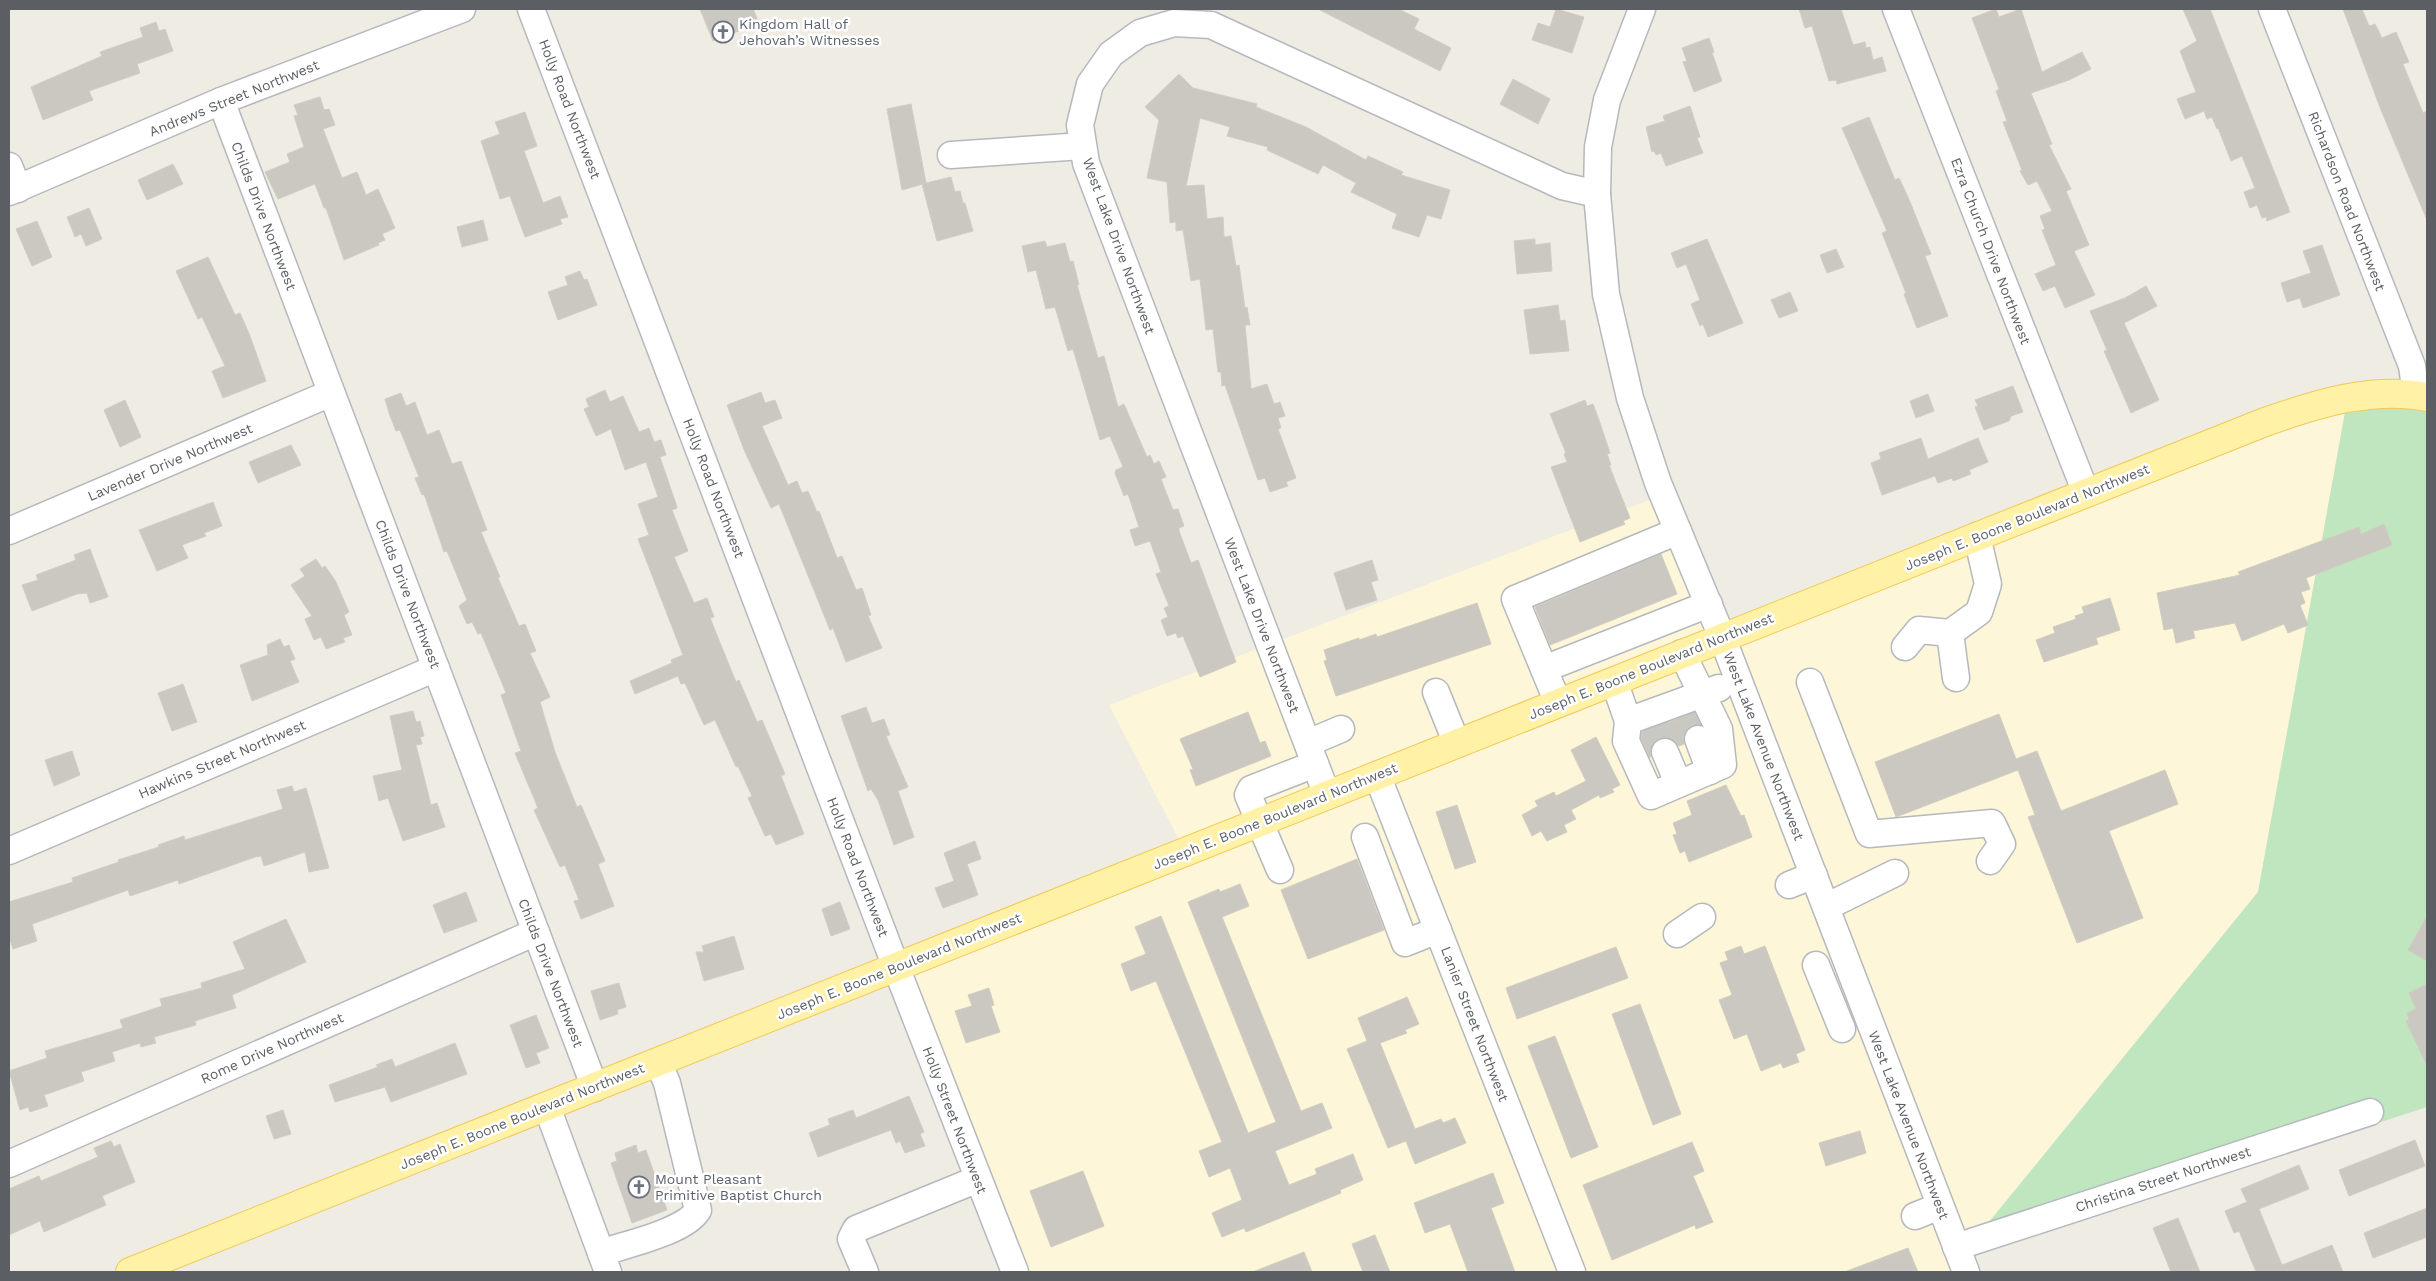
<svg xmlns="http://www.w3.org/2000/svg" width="2436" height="1281" viewBox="0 0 2436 1281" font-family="'Work Sans',sans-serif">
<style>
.commercial{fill:#fef6d8}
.green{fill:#bfe6bf}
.building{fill:#cbc8c2;stroke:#d2cdc1}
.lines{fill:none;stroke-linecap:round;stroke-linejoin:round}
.minor-tunnel{stroke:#c9c9c3;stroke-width:26;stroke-dasharray:26 13;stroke-linecap:butt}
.minor-casing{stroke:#b5b9bd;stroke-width:29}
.major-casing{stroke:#f2c958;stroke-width:30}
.minor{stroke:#fff;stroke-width:26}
.major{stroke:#fff2a6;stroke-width:28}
.labels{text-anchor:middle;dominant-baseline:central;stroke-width:5;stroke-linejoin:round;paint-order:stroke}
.worship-label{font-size:14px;fill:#5b616d;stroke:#fff;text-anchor:start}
.street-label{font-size:14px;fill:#5b5f64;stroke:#fff}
</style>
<rect width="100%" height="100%" fill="#eeece3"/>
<path class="commercial" d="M2346 407 2258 892 1959 1258 1961 1272H1012L895 984 1191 863 1109 705 1652 499 1731 644Z"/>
<path class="green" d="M2427 401V1107L1959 1259 2258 892 2346 407Z"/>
<g class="building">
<path d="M700 9H753L759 23 713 41Z"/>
<path d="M1318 9H1398L1419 19 1414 29 1451 48 1440 71Z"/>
<path d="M1556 9 1584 17 1572 53 1532 40 1538 23 1550 27Z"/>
<path d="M1799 9H1841L1853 45 1865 42 1866 48 1870 47 1873 60 1882 57 1886 71 1837 84 1836 80 1829 81 1812 26 1805 28Z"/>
<path d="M1996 9 1999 17 2021 9 2042 72 2082 52 2091 69 2069 80 2031 93 2052 144 2049 145 2071 189 2066 191 2089 245 2074 251 2095 295 2065 308 2055 286 2043 291 2035 274 2056 265 2042 230 2045 229 2040 216 2052 211 2037 181 2028 185 2020 171 2022 170 2003 122 2007 121 1996 91 1999 89 1972 18Z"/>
<path d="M2183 9H2210L2290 212 2267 221 2266 217 2262 218 2257 205 2250 208 2244 192 2255 188 2242 156 2231 161 2218 128 2217 129 2212 117 2207 119 2204 111 2185 119 2177 99 2196 92 2180 51 2197 41Z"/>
<path d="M2343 9H2362L2369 26 2375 24 2382 38 2396 32 2409 62 2403 64 2423 113 2427 111V220L2381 110Z"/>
<path d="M156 22 159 31 165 29 173 51 137 64 140 73 89 91 93 100 43 120 31 87 102 56 100 52 143 37 140 28Z"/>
<path d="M1709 38 1714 52 1712 53 1722 81 1694 92 1683 62 1687 61 1682 48Z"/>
<path d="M1179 74 1193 88 1257 104 1256 107 1306 127 1366 160 1368 156 1403 172 1401 175 1450 190 1441 219 1427 215 1419 237 1392 228 1397 214 1351 192 1356 183 1323 165 1318 174 1267 150 1268 147 1227 136 1230 127 1200 118 1186 186 1204 185 1207 219 1223 217 1224 237 1231 236 1236 266 1239 265 1245 308 1247 307 1250 325H1245L1251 389 1267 384 1274 404 1280 402 1285 416 1278 418 1281 428 1278 429 1296 478 1286 482 1288 486 1270 492 1265 478 1258 480 1225 385 1222 386 1221 372H1218L1213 329 1206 330 1200 279 1191 281 1183 230 1176 231V222L1170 223 1167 182 1147 178 1159 120 1145 107Z"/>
<path d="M1513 79 1550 99 1538 124 1500 104Z"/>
<path d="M320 97 324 110 329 109 335 125 323 129 342 178 357 172 366 195 378 189 395 228 382 234 385 240 378 243 379 245 344 260 326 208H324L315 184 278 199 265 172 290 162 287 154 304 147 294 116 298 115 294 105Z"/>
<path d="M911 104 926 183 902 190 887 109Z"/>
<path d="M1690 106 1700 137 1697 138 1703 153 1666 166 1661 153 1656 155 1654 151 1652 152 1646 127 1665 121 1663 116Z"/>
<path d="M525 112 537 146 524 151 543 203 560 196 568 217 560 219 562 224 525 237 510 196 500 199 481 141 500 134 495 122Z"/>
<path d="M1869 117 1895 180 1899 178 1908 197 1931 254 1925 256 1948 316 1917 328 1904 294 1906 293 1882 233 1887 231 1842 128Z"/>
<path d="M173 164 183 184 147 200 138 180Z"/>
<path d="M951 177 955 192 960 191 963 203H965L973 231 937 241 922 184Z"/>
<path d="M89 208 102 239 86 246 81 234 75 237 67 217Z"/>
<path d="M483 220 488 240 462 247 457 227Z"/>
<path d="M37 221 52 257 32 266 16 229Z"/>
<path d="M1535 239V245L1550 243 1552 271 1517 274 1514 241Z"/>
<path d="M1707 239 1743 323 1708 337 1703 324 1700 326 1691 304 1700 300 1686 264 1677 268 1671 253Z"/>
<path d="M1045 241 1047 247 1065 243 1070 262 1073 261 1079 285H1077L1098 358 1104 356 1118 407 1124 404 1147 457 1150 455 1154 464 1159 461 1166 477 1161 479 1173 510 1178 509 1184 526 1179 528V531L1191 563 1198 560 1236 662 1200 677 1183 636 1178 638 1176 633 1167 636 1161 620 1168 617 1164 608 1169 606 1156 574 1161 572 1150 541 1135 546 1130 530 1139 527 1128 494 1124 496 1115 473 1116 470 1123 467 1110 436 1100 440 1073 349 1068 351 1055 307 1046 309 1036 270 1028 272 1022 246Z"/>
<path d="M2322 245 2340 295 2303 308 2300 298 2287 302 2281 283 2311 273 2303 251Z"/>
<path d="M1836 249 1844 267 1827 273 1820 255Z"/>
<path d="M208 257 235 315 240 313 250 336 266 381 223 398 212 371 225 366 202 317 198 319 176 271Z"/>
<path d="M580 271 584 280 587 279 597 305 558 320 548 292 568 285 565 277Z"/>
<path d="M2146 286 2157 306 2124 323 2159 400 2131 413 2104 351 2107 350 2090 311 2125 298Z"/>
<path d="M1790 292 1798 311 1779 318 1771 300Z"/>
<path d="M1558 305 1560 321 1565 320 1569 351 1530 354 1524 310Z"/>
<path d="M2013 386 2023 412 2011 416 2009 421 1984 430 1975 407 1978 406 1975 400Z"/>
<path d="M605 390 610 402 623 396 639 432 649 428 654 442 661 440 666 455 660 457 676 504 677 508 672 510 688 551 674 557 694 603 707 598 714 617 710 618 736 682 739 680 757 722 762 720 785 774 781 776 804 834 776 845 771 834 765 836 748 798 752 796 738 766 736 767 715 720 704 725 685 683 681 684 678 676 635 694 630 681 672 663 671 660 683 655 638 539 649 535 638 504 658 497 646 462 625 470 611 429 596 436 584 409 589 407 586 399Z"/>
<path d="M761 392 765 403 775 400 782 418 762 426 788 485 797 481 802 493 808 491 817 512 819 511 837 558 842 556 856 590 862 588 871 615 868 616 882 648 846 662 833 628 830 630 779 504 771 508 745 452 727 405Z"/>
<path d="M401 393 406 406 415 402 427 435 439 430 452 464 461 461 487 530 481 532 500 577 498 578 519 626 525 624 536 651 530 653 550 697 540 702 555 752 577 807 581 805 605 861 598 864 614 906 581 919 574 901 579 900 565 865 560 867 534 810 538 808 515 753 521 751 501 695 506 693 502 683 481 633 478 634 472 622 467 624 459 606 467 600 447 551 444 552 424 494 422 495 415 478 419 477 400 430 396 431 389 413 385 399Z"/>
<path d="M1928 394 1934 411 1916 418 1910 401Z"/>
<path d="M125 400 141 437 120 447 104 410Z"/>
<path d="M1585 400 1587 406 1593 404 1599 420 1610 453 1607 454 1611 465H1609L1630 518 1623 521 1625 524 1580 542 1551 467 1567 462 1564 454 1566 453 1550 414Z"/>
<path d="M1921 438 1928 459 1978 438 1988 462 1969 470 1971 474 1953 481 1952 478 1938 483 1935 476 1882 495 1871 463 1881 459 1879 453Z"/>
<path d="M291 445 301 465 258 483 249 462Z"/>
<path d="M213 502 222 526 204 533 206 536 182 545 188 558 157 571 139 530Z"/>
<path d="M2384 524 2392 545 2306 578 2310 589 2301 592 2305 603 2300 605 2308 625 2288 633 2284 624 2242 641 2235 623 2193 631 2195 638 2176 643 2173 628 2164 630 2157 593 2240 575 2238 572 2359 527 2361 534Z"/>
<path d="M90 549 108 597 90 603 87 593 77 594 32 611 22 585 38 580 36 575 76 560 74 555Z"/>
<path d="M1661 554 1677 594 1550 645 1535 607Z"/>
<path d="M316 559 322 568 325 566 335 580 349 612 344 615 352 635 343 638 345 642 326 649 321 637 314 640 305 619 312 616 291 585 305 576 300 569Z"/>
<path d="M1372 560 1378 580 1371 582 1377 600 1346 610 1334 573Z"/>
<path d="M2110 598 2120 630 2096 638 2098 644 2044 662 2036 640 2055 633 2053 627 2076 619 2075 616 2084 613 2082 607Z"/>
<path d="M1477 603 1491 644 1336 696 1324 661 1327 660 1324 650 1359 638V640L1376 634 1377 637Z"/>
<path d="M280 639 284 647 289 645 295 659 290 661 299 682 252 701 240 665 268 655 267 645Z"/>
<path d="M183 684 197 722 172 731 158 693Z"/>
<path d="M866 707 872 723 884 719 890 735 886 736 908 787 898 791 914 837 894 845 878 800 871 789 868 791 841 716Z"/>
<path d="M413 711 416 722 420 721 424 736 420 737 422 744 416 745 431 805 437 803 445 827 403 841 388 798 379 801 373 776 402 770 390 716Z"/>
<path d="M1248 712 1260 743 1265 741 1271 756 1196 786 1190 770 1193 769 1180 739Z"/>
<path d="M1694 713 1700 724 1692 725 1686 730 1683 737 1684 744 1679 746 1674 740 1666 737 1660 738 1653 743 1650 758 1641 738 1642 732Z"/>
<path d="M1999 714 2016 759 2037 751 2061 811 2165 770 2178 804 2109 831 2143 918 2077 943 2028 817 2035 815 2018 770 1896 817 1875 762Z"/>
<path d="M1596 737 1620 785 1612 789 1614 792 1600 798 1599 795 1571 810 1576 819 1564 825 1567 832 1547 841 1541 831 1532 836 1522 815 1538 806 1535 801 1554 792 1556 796 1586 781 1571 750Z"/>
<path d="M72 751 80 775 54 786 45 760Z"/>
<path d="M1726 785 1741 816 1744 815 1752 837 1689 862 1685 851 1680 853 1673 835 1677 834 1673 823 1692 815 1687 801Z"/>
<path d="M292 786 294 792 306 788 329 868 309 872 305 852 264 866 261 856 255 857 179 884 178 880 130 896 128 890 32 924 37 941 13 949 9 937V902L73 882 72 878 119 862 118 860 159 847 158 845 184 836 185 840 283 809 277 790Z"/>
<path d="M1457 805 1476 862 1455 869 1436 812Z"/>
<path d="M975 841 981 859 967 864 978 895 943 908 935 888 954 881 944 853Z"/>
<path d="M1357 859 1384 930 1308 959 1281 890Z"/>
<path d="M1240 884 1249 906 1222 917 1301 1111 1322 1103 1332 1128 1275 1151 1289 1185 1317 1174 1315 1169 1353 1154 1363 1180 1340 1190 1341 1193 1246 1232 1244 1228 1222 1237 1212 1213 1242 1200 1230 1168 1209 1177 1199 1151 1222 1142 1156 981 1131 991 1121 964 1146 954 1135 927 1161 916 1248 1133 1276 1122 1188 902 1219 889 1220 892Z"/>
<path d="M466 892 477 921 444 933 433 905Z"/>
<path d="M840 902 850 929 831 936 822 909Z"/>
<path d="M2427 916V961L2408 950Z"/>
<path d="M286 919 306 962 232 995 236 1008 195 1021 196 1025 154 1037 156 1043 141 1047 140 1043 112 1052 115 1061 81 1072 84 1081 44 1095 48 1106 30 1112 28 1107 20 1110 9 1071 47 1058 45 1051 123 1028 120 1020 162 1006 160 999 202 988 201 983 245 969 233 942Z"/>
<path d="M734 936 744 969 704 981 696 952H704L702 946Z"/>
<path d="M1741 946 1744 954 1765 946 1805 1050 1796 1054 1799 1062 1783 1068 1781 1063 1761 1071 1747 1034 1734 1039 1719 1000 1732 995 1720 963 1728 960 1725 952Z"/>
<path d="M1616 947 1628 978 1517 1019 1506 988Z"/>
<path d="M619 983 626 1007 617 1010 618 1014 600 1020 591 991Z"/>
<path d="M2427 984V1066L2406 1021 2409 1020 2407 1013 2416 1009 2409 993Z"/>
<path d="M989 988 994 1005 991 1006 1000 1032 966 1043 955 1011 972 1006 968 995Z"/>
<path d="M1407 997 1419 1024 1405 1030 1407 1033 1380 1043 1415 1129 1441 1119 1443 1123 1455 1118 1466 1143 1415 1164 1406 1141 1388 1148 1347 1049 1367 1041 1358 1018Z"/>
<path d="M1640 1004 1681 1114 1653 1125 1612 1014Z"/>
<path d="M536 1015 549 1048 536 1053 540 1063 526 1068 510 1025Z"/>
<path d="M1555 1036 1598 1147 1571 1158 1528 1046Z"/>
<path d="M455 1043 467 1074 391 1102 385 1087 335 1102 329 1085 378 1067 376 1065 392 1059 395 1067Z"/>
<path d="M909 1096 924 1132 920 1134 925 1146 905 1153 900 1141 896 1143 891 1130 818 1157 809 1133 830 1125 828 1119 853 1110 856 1118Z"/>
<path d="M283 1110 291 1134 274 1139 266 1116Z"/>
<path d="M1860 1131 1866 1153 1826 1166 1819 1143Z"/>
<path d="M2415 1140 2425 1166 2349 1196 2339 1170Z"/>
<path d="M111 1141 114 1147 120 1144 135 1182 102 1196 106 1205 44 1232 40 1221 9 1235V1189L39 1176 41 1181 98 1157 94 1148Z"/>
<path d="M1692 1142 1704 1171 1693 1176 1713 1222 1696 1229 1695 1225 1612 1260 1583 1185Z"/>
<path d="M636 1145 638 1153 646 1150 667 1210 632 1223 611 1163 617 1161 615 1153Z"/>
<path d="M2299 1165 2309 1189 2259 1209 2282 1265 2332 1245 2343 1272H2256L2239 1231 2234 1233 2225 1211 2247 1202 2241 1189Z"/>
<path d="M1083 1171 1104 1226 1051 1247 1030 1191Z"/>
<path d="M1493 1173 1504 1203 1491 1208 1515 1272H1468L1450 1224 1425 1233 1414 1203Z"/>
<path d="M2427 1208V1237L2373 1258 2364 1233Z"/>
<path d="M2178 1218 2200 1272H2171L2153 1228Z"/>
<path d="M1375 1235 1390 1272H1363L1352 1244Z"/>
<path d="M1908 1248 1918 1272H1847V1271Z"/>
<path d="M1304 1252 1312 1272H1255V1271Z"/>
</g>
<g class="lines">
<g class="minor-tunnel">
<path d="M1689 713 1698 739"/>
<path d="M1656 726 1665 752"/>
</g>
<g class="minor-casing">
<g id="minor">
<path d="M531 9 896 967 1015 1272"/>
<path d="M1642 9 1607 100 1598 147 1597 194 1606 294 1630 398 1658 483 1722 637 1966 1272"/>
<path d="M1896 9 2086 493"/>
<path d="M2272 9 2412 366 2416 394"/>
<path d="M221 101 595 1088"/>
<path d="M951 155 1083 146"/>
<path d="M9 166 18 189"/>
<path d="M9 192 221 101 462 9"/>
<path d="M9 531 331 393"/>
<path d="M1950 633 1956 678"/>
<path d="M1905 647 1919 630 1950 633 1979 612 1988 584 1977 536"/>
<path d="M1544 669 1709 604"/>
<path d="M1614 681 1628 721 1719 688"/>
<path d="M1810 682 1869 834 1992 823 2002 844 1990 861"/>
<path d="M1436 692 1457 744"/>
<path d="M1558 703 1515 599 1678 531"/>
<path d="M1628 721 1626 741 1651 796 1723 765 1719 729 1682 653"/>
<path d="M1698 739 1710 771"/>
<path d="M1308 743 1341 729"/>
<path d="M1665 752 1678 783"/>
<path d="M1377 775 1572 1272"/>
<path d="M1327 795 1086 163 1080 125 1090 84 1111 54 1140 33 1174 23 1211 25 1562 186 1597 194"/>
<path d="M1365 837 1405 943 1438 930"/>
<path d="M9 851 436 668"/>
<path d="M1280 870 1248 795 1251 789 1315 764"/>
<path d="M1789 885 1814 875"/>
<path d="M1826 907 1895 873"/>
<path d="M1677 934 1702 917"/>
<path d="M1816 965 1842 1029"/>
<path d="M547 1107 608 1272"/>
<path d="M9 1164 536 932"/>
<path d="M1915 1216 1940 1206"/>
<path d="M1956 1247 2370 1112"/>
<path d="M601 1253C626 1244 685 1232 698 1210L667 1083 658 1062"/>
<path d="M865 1272 851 1239 856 1229 978 1179"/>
</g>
</g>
<g class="major-casing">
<path id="major" d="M130 1272 2265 422C2316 404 2372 386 2427 397"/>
</g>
<use href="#minor" class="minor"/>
<use href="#major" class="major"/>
</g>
<defs>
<g id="church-ring" transform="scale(1.125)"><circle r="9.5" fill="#fff" stroke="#6b7280" stroke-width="1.5"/><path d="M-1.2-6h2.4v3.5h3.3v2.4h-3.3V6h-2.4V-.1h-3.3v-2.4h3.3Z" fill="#6b7280"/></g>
</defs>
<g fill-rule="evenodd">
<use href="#church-ring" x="723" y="32"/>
<use href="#church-ring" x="639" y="1187"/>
</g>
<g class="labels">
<g class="worship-label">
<text x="739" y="24">Kingdom Hall of<tspan x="739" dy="16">Jehovah’s Witnesses</tspan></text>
<text x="655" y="1179">Mount Pleasant<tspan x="655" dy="16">Primitive Baptist Church</tspan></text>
</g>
<g class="street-label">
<text transform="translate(234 98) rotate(-22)">Andrews Street Northwest</text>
<text transform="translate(570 109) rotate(69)">Holly Road Northwest</text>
<text transform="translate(2347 201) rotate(69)">Richardson Road Northwest</text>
<text transform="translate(264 216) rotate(69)">Childs Drive Northwest</text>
<text transform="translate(1119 246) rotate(70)">West Lake Drive Northwest</text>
<text transform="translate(1991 251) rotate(69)">Ezra Church Drive Northwest</text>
<text transform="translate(170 462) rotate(-23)">Lavender Drive Northwest</text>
<text transform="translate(714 488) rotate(69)">Holly Road Northwest</text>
<text transform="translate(2027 517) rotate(-22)">Joseph E. Boone Boulevard Northwest</text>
<text transform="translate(408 594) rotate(69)">Childs Drive Northwest</text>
<text transform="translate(1262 625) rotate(69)">West Lake Drive Northwest</text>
<text transform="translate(1651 666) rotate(-22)">Joseph E. Boone Boulevard Northwest</text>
<text transform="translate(1764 746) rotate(69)">West Lake Avenue Northwest</text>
<text transform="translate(222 759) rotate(-23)">Hawkins Street Northwest</text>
<text transform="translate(1275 816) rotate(-22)">Joseph E. Boone Boulevard Northwest</text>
<text transform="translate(858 867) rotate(69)">Holly Road Northwest</text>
<text transform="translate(899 966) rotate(-22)">Joseph E. Boone Boulevard Northwest</text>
<text transform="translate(551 973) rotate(69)">Childs Drive Northwest</text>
<text transform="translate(1475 1024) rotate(69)">Lanier Street Northwest</text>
<text transform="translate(272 1048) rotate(-24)">Rome Drive Northwest</text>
<text transform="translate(522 1116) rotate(-22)">Joseph E. Boone Boulevard Northwest</text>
<text transform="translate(955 1120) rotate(69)">Holly Street Northwest</text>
<text transform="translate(1909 1125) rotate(69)">West Lake Avenue Northwest</text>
<text transform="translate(2163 1179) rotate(-18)">Christina Street Northwest</text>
</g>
</g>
<rect width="2436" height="1281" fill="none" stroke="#5b5f64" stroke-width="20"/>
</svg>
